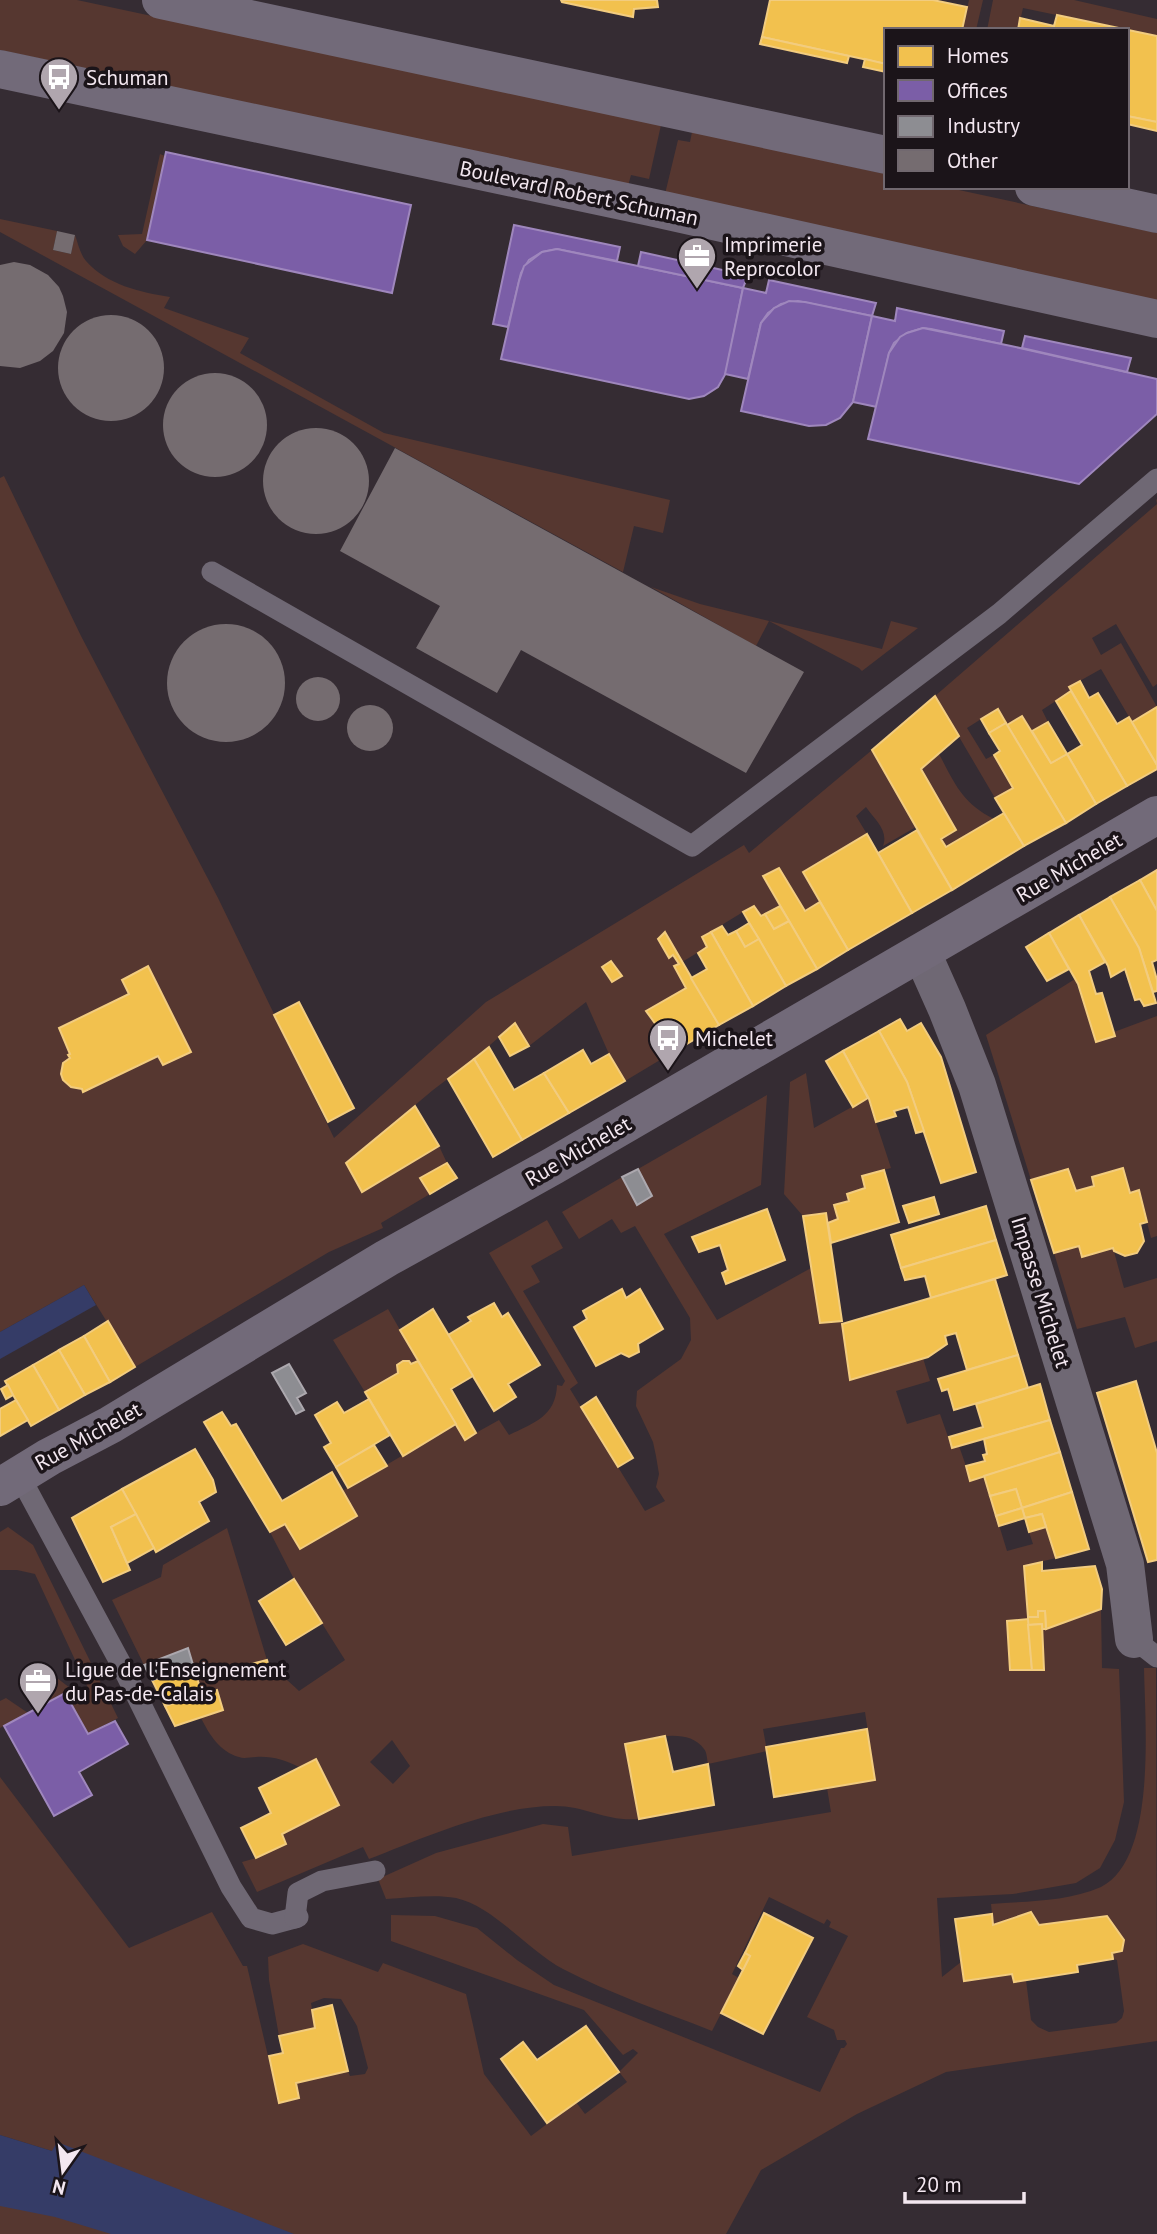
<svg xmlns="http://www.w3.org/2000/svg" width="1157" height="2234" viewBox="0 0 1157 2234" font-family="'PT Sans',sans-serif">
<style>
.green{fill:#563730;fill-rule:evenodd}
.water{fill:#353c67}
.homes{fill:#f2c14e;stroke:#f2cc7f;stroke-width:2}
.offices{fill:#7b5ea7;stroke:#9f87bd;stroke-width:2}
.industry{fill:#8d8d92;stroke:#aca8ae;stroke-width:2}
.building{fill:#756c70}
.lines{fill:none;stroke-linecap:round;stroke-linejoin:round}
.lane{stroke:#6f6874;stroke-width:21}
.street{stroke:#6f6874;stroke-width:38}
.secondary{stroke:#726a79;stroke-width:38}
.labels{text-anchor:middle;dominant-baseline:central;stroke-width:7;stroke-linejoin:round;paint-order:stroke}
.poi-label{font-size:21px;fill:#f3e7f0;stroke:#1b1419;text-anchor:start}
.street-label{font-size:21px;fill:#f3e7f0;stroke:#1b1419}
</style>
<rect width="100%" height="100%" fill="#352c33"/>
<g class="green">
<path d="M0 0H77L661 125 649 179 631 175 628 186 0 50Z"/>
<path d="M969 0H983L976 30H962Z"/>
<path d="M993 0H1074L1157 19V36L1023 8 1018 30H987Z"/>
<path d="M692 132 886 174V187H945L1157 233V301L665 194 678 140 690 142Z"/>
<path d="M160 154 165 156 147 240 135 254 123 246 118 235 142 234Z"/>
<path d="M0 219 57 231 53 250 71 254 75 235C78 243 80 254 86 261 107 285 140 292 170 297L164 308 249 338 240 353 384 433 670 500 663 533 634 526 623 572 0 232Z"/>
<path d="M4 476 81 636 218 898 334 1138 486 1002 744 845 749 853 872 750 916 827 883 846C889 830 874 819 866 807L856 816 867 834 803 872 820 902 805 911 779 868 763 877 780 906 761 916 743 912 702 937 707 947 682 962 665 932 658 939 668 958 673 955 679 964 674 967 686 988 646 1011 675 1051 625 1081 609 1054 586 1002 529 1046 515 1023 474 1059 433 1090 346 1163 362 1191 439 1146 447 1163 420 1178 430 1194 381 1223 383 1228 329 1252 135 1367 84 1285 0 1332V478Z"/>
<path d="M1156 499 1157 500V684L1153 687 1116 624 1092 638 1101 655 1121 643 1157 707 1132 722 1101 669 1069 687 1071 691 1042 710 1048 722 1032 731 1022 716 1007 725 997 709 967 728 986 759 994 755 1013 788 995 798 935 696 1157 504Z"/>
<path d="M651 587 700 604 882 649 891 621 918 628 862 671 859 668 769 621 756 646Z"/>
<path d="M939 754C955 784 962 803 994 819L946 847 941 839 956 830 921 769Z"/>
<path d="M1075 979 1096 1041 1115 1036 1114 1032 1157 1016V1236L1151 1238 1139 1191 1130 1193 1123 1168 1092 1177 1094 1186 1076 1191 1068 1169 1031 1180 986 1035Z"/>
<path d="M806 1073 814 1128 868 1098 891 1168 862 1176 865 1188 847 1194 849 1201 834 1206 838 1219 828 1223 826 1213 803 1216 784 1194 790 1082Z"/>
<path d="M767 1095 761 1185 664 1234 717 1320 811 1268 820 1323 842 1321 851 1380 923 1358 930 1381 896 1391 907 1424 940 1414 952 1448 959 1446 966 1466 984 1476 1007 1551 1033 1544 1029 1532 1046 1527 1056 1558 1024 1566 1028 1619 1042 1629H1046L1101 1609 1102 1668 1119 1669 1124 1802 1115 1840 1100 1868 1076 1883 1013 1894 937 1898 942 1977 961 1962 964 1980 1012 1974 1026 1980 1031 2020 1038 2027 1049 2032 1116 2023 1122 2018 1124 2011 1117 1960 1113 1959 1112 1953 1122 1951 1124 1940 1107 1916 1039 1925 1031 1912 993 1925 991 1904C1028 1901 1066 1902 1101 1887 1157 1859 1145 1724 1144 1668H1156L1157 2041 946 2072 857 2114 761 2170 726 2234H0V2171L52 2151 0 2135V1777L129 1948 212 1912 243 1966H247L279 2103 299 2098 296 2083 348 2071 350 2076 365 2074 368 2068 357 2026 341 1999 324 1998 311 2003 315 2028 279 2036 269 1980 268 1957 303 1944 378 1972 383 1963 466 1994 484 2074 531 2136 576 2102 585 2114 627 2082 619 2072 638 2053 633 2049 623 2055 584 2010 391 1941V1915L435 1916 477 1928 517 1960 554 1985 820 2092 841 2048H844L847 2044 845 2040H837L834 2030 807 2017 848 1936 829 1927 831 1922 827 1919 824 1924 769 1897 732 1974 739 1978 712 2031C662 2011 611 1994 563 1969 529 1951 493 1906 456 1898 433 1894 408 1898 386 1899L378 1879 436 1853 543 1824 568 1827 572 1856 831 1812 827 1788 875 1779 865 1712 763 1729 767 1751 708 1764C707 1760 707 1752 704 1749 688 1726 647 1739 625 1744L639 1819C607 1822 586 1806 555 1806 495 1806 425 1837 369 1859L363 1847 257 1892 242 1862 256 1858 286 1844 282 1834 339 1805 316 1759 299 1767C285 1760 272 1756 256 1757 250 1757 244 1759 239 1757 220 1752 209 1734 201 1718L223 1710 217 1690 202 1694 188 1649 144 1665 112 1600 161 1577 163 1565 227 1528 267 1660 252 1664 255 1678C277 1671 283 1675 299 1691L345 1660 294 1579 270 1532 285 1524 301 1549 357 1516 342 1491 456 1424 465 1439 499 1420 509 1435C534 1423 556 1416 557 1385L562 1386 565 1381 489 1253 547 1220 563 1248 531 1266 540 1282 523 1291 578 1383 570 1389 645 1511 665 1501 656 1487 659 1474 656 1456 653 1442 636 1406 637 1391 681 1359 691 1340 690 1318 635 1226 621 1233 612 1219 579 1239 562 1212 622 1177 651 1196 638 1169ZM392 1740 410 1766 393 1784 370 1762Z"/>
<path d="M1079 1246 1083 1257 1113 1248 1124 1288 1157 1278V1341L1135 1348 1125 1317 1077 1329 1054 1253Z"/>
<path d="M388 1309 418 1361 411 1364 409 1361H403L397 1365 398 1373 365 1392 333 1340Z"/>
<path d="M8 1527 33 1545 118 1718 88 1734 65 1693 38 1707 42 1679 57 1678 70 1688 77 1698 90 1692 35 1574 17 1570H0V1532Z"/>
<path d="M6 1698 28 1713 0 1728V1701Z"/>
</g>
<g class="water">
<path d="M84 1285 96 1305 0 1359V1332Z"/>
<path d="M0 2135 52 2151 57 2142 294 2234H111L55 2217 0 2206Z"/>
</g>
<g class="homes">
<path d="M561 0H657L658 7 634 9 633 17 562 2Z"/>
<path d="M770 0H933L967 7 962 30H886V64L762 37Z"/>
<path d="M1057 15 1157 36V122L1127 116V30H1018L1020 18 1054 26Z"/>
<path d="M762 37 849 56 847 63 760 44Z"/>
<path d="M865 59 886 64V72L863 67Z"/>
<path d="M1127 116 1157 122V131L1127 124Z"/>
<path d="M1080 681 1089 698 1098 693 1117 724 1129 717 1157 765V769L1127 786 1069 687Z"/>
<path d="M1071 691 1127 786 1096 804 1067 754 1082 745 1056 701Z"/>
<path d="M935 696 959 736 921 769 956 830 941 839 946 847 1004 813 1024 846 952 890 872 750Z"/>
<path d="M1157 707V765L1132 722Z"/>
<path d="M998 709 1006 723 989 733 981 719Z"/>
<path d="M1022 716 1051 763 1067 754 1096 804 1066 823 1007 725Z"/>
<path d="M1048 722 1067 754 1051 763 1032 731Z"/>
<path d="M1006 723 1066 823 1024 846 995 798 1013 788 994 755 1000 751 989 733Z"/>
<path d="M917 830 952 890 912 913 878 853Z"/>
<path d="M867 834 912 913 848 950 803 872Z"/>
<path d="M779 868 805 911 820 902 848 950 817 969 763 876Z"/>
<path d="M1157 870V911L1140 880Z"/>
<path d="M1140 880 1157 911V960L1152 962 1157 980V991L1153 992 1139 948 1110 897Z"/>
<path d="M1110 897 1139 948 1156 1003 1144 1006 1140 999 1135 1000 1125 969 1111 977 1108 966 1079 915Z"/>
<path d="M754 906 761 916 765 914 774 929 789 921 817 969 786 986 743 912Z"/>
<path d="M780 906 789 921 774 929 765 914Z"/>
<path d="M1079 915 1105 962 1089 971 1096 994 1102 993 1115 1036 1096 1042 1078 984 1049 933Z"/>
<path d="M749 923 759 939 745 947 736 931Z"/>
<path d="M722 926 728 935 736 931 745 947 759 939 786 986 753 1006 711 932Z"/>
<path d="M665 932 719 1025 675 1051 646 1011 686 988 674 966 679 964 673 955 669 958 658 939Z"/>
<path d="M711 932 753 1006 719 1025 691 978 707 969 698 953 707 947 702 937Z"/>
<path d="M1049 933 1069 969 1047 981 1026 947Z"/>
<path d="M611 961 622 976 612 982 602 967Z"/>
<path d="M148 966 191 1052 163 1065 158 1056 83 1092 82 1089 71 1087 63 1080 61 1074 63 1063 70 1058 68 1055 70 1054 59 1028 129 994 122 980Z"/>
<path d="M299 1002 354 1108 328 1122 274 1015Z"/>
<path d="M900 1019 907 1031 921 1023 941 1057 976 1172 941 1183 907 1082 879 1031Z"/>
<path d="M515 1023 529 1046 510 1056 499 1037Z"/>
<path d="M879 1031 907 1082 924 1131 916 1133 908 1107 894 1111 896 1116 876 1122 869 1099 843 1051Z"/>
<path d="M489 1047 514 1090 544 1073 569 1113 522 1140 474 1059Z"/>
<path d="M583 1050 591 1064 609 1054 625 1081 569 1113 544 1073Z"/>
<path d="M843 1051 868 1098 853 1107 826 1061Z"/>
<path d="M474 1059 522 1140 493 1157 448 1079Z"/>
<path d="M415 1106 439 1146 362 1192 346 1163Z"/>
<path d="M447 1163 457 1178 430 1194 420 1178Z"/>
<path d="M1123 1168 1130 1193 1139 1190 1147 1222 1140 1224 1144 1241 1137 1253 1125 1256 1114 1251 1113 1248 1082 1257 1079 1246 1054 1253 1031 1180 1068 1169 1076 1191 1094 1186 1092 1177Z"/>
<path d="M884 1170 899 1222 831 1243 828 1223 838 1219 834 1205 849 1201 847 1194 865 1188 862 1176Z"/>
<path d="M934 1197 939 1214 909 1223 903 1206Z"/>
<path d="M986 1206 996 1240 901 1268 891 1235Z"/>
<path d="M767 1209 785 1260 726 1284 722 1273 728 1270 720 1245 699 1252 692 1237Z"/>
<path d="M826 1213 842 1321 820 1323 803 1216Z"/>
<path d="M996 1240 1007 1275 931 1298 925 1276 905 1280 901 1268Z"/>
<path d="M995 1279 1018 1355 967 1370 956 1333 945 1336 947 1344 928 1357 850 1380 842 1324Z"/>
<path d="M622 1289 626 1298 640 1289 663 1329 638 1344 639 1352 629 1357 621 1353 596 1366 574 1327 587 1319 583 1311Z"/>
<path d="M494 1303 502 1317 508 1313 540 1365 508 1384 516 1397 494 1411 448 1335 471 1321 468 1317Z"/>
<path d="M433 1309 473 1376 451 1389 476 1433 465 1440 400 1330Z"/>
<path d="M108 1321 135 1367 110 1382 84 1336Z"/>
<path d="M84 1336 110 1382 85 1395 59 1350Z"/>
<path d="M59 1350 85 1395 59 1410 33 1365Z"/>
<path d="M1018 1355 1028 1388 954 1410 948 1389 942 1391 938 1379Z"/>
<path d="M403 1361H409L411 1364 418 1361 456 1424 403 1456 365 1392 398 1373 397 1365Z"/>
<path d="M33 1365 59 1410 31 1426 5 1381Z"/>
<path d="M1136 1381 1157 1453V1560L1148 1562 1097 1393Z"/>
<path d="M1040 1384 1050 1420 952 1448 949 1437 983 1427 976 1404Z"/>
<path d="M8 1385 13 1395 6 1399 1 1389Z"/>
<path d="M596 1397 633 1458 618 1467 581 1407Z"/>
<path d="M369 1399 390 1435 336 1467 324 1447 331 1443 315 1415 337 1402 344 1413Z"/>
<path d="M16 1400 28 1420 0 1436V1409Z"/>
<path d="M222 1412 231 1426 236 1424 282 1501 332 1472 357 1516 300 1549 285 1524 270 1532 204 1422Z"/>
<path d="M1050 1420 1060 1452 970 1481 966 1466 985 1461 983 1455 987 1454 984 1439Z"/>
<path d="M374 1445 387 1466 348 1488 336 1467Z"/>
<path d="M195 1449 213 1480 216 1492 199 1502 209 1521 156 1552 122 1489Z"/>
<path d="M1060 1452 1072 1492 1022 1508 1016 1489 990 1496 984 1476Z"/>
<path d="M122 1489 136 1514 111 1527 130 1570 103 1582 72 1518Z"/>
<path d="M1016 1489 1022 1508 996 1516 990 1496Z"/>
<path d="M1072 1492 1089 1549 1056 1558 1042 1514 1025 1518 1022 1508Z"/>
<path d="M1022 1508 1025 1518 999 1526 996 1516Z"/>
<path d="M136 1514 154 1548 127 1563 111 1527Z"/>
<path d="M1042 1514 1046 1527 1029 1532 1025 1518Z"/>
<path d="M1042 1562V1571L1095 1566 1102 1589 1101 1609 1046 1629 1045 1611H1038V1617H1028L1024 1566Z"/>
<path d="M294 1579 322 1623 286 1645 259 1601Z"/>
<path d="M1038 1611H1045L1046 1629H1042V1624L1028 1625V1617H1038Z"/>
<path d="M1028 1619 1032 1670H1010L1007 1621Z"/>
<path d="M1042 1624 1044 1670H1032L1028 1625Z"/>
<path d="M267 1660 271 1673 255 1678 251 1664Z"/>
<path d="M194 1668 202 1694 165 1706 152 1680Z"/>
<path d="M217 1690 223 1710 175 1726 165 1706Z"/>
<path d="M867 1729 875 1780 774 1797 766 1747Z"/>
<path d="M665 1736 673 1772 708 1764 714 1805 639 1819 625 1744Z"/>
<path d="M316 1759 339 1805 282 1834 286 1844 256 1858 241 1828 271 1813 259 1788Z"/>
<path d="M1031 1912 1039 1925 1107 1916 1124 1940 1122 1951 1112 1953 1113 1959 1077 1965 1078 1972 1014 1982 1012 1974 964 1981 955 1919 992 1914 993 1925Z"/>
<path d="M764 1913 813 1938 763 2034 721 2013 750 1956 745 1953Z"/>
<path d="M745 1953 750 1956 743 1970 738 1966Z"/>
<path d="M332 2005 348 2071 296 2083 299 2098 279 2103 269 2056 283 2053 279 2036 315 2028 312 2010Z"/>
<path d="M586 2026 619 2072 547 2123 501 2059 523 2042 537 2060Z"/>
</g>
<g class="offices">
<path d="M166 152 411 205 392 293 147 240Z"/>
<path d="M514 225 620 247 617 261 557 249 542 252 529 260 521 273 508 327 493 324Z"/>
<path d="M557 249 743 288 726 373 718 387 704 396 689 399 501 359 519 281 524 266 542 252Z"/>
<path d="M641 252 736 273 748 275 743 288 638 266Z"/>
<path d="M769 280 876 303 872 316 798 301 781 304 768 313 761 323 748 379 725 374 743 288 766 293Z"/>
<path d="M789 301 805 302 872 316 853 402 840 418 826 425 809 426 741 411 761 323 774 308Z"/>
<path d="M897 308 1004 331 1001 344 931 329 923 328 907 333 894 343 889 353 877 407 853 402 872 316 895 321Z"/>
<path d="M923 328 1011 346 1157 379V414L1079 484 868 439 889 353 900 337 907 333Z"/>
<path d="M1025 336 1131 358 1127 372 1022 348Z"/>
<path d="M65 1693 88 1734 115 1721 128 1744 79 1772 92 1795 54 1816 4 1726Z"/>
</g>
<g class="industry">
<path d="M638 1169 652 1196 637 1205 622 1177Z"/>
<path d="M289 1364 306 1393 297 1398 304 1410 296 1414 272 1373Z"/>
<path d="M188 1648 194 1668 152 1680 144 1665Z"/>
</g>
<g class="building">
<path d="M57 231 75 235 71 254 53 250Z"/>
<path d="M14 262 30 265 48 275 59 287 63 296 67 312 64 333 53 351 40 361 20 368 0 366V265Z"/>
<circle cx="111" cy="368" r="53"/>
<circle cx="215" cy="425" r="52"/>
<circle cx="316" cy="481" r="53"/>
<path d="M395 448 804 672 746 773 521 650 497 693 416 648 440 606 340 551Z"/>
<circle cx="226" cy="683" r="59"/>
<circle cx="318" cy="699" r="22"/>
<circle cx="370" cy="728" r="23"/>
</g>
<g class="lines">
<g class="lane">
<path d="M212 572 692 846 999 614 1157 479"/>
<path d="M19 1475 121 1664 231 1887 251 1918 272 1924 298 1917"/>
<path d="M1134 1639 1157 1657"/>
<path d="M295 1918 298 1893 322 1881 375 1871"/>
</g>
<path class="street" d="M922 953 947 1009 977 1085 1125 1564 1134 1639"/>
<g class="secondary">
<path d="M161 0 886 155"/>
<path d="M0 69 650 207 1157 319"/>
<path d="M1034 187 1157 214"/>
<path d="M0 1487 49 1457 110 1425 387 1258 553 1166 1157 815"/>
</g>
</g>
<defs>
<g id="bus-pin" transform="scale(2.0125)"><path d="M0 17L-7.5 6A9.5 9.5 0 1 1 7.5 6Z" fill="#b0a6ae" stroke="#1b1419"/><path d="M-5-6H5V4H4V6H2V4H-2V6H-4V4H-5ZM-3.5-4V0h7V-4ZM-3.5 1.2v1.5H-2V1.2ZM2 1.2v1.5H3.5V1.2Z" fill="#fff"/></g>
<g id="office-pin" transform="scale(2.0125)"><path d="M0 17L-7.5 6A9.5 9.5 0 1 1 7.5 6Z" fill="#b0a6ae" stroke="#1b1419"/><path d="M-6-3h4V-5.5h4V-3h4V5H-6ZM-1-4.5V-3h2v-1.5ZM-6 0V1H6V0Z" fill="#fff"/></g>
</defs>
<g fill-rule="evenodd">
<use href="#bus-pin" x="59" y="77"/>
<use href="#office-pin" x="697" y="256"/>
<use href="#bus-pin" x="668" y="1038"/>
<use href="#office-pin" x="38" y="1681"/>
</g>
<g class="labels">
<g class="poi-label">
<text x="86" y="77">Schuman</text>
<text x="724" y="244">Imprimerie<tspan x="724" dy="24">Reprocolor</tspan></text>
<text x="695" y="1038">Michelet</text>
<text x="65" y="1669">Ligue de l'Enseignement<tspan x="65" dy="24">du Pas-de-Calais</tspan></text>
</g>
<g class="street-label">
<text transform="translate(579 193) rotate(12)">Boulevard Robert Schuman</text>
<text transform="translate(1069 867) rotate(-30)">Rue Michelet</text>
<text transform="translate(578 1151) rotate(-30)">Rue Michelet</text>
<text transform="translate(1041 1292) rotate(73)">Impasse Michelet</text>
<text transform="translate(88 1436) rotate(-29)">Rue Michelet</text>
</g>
</g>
<rect x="884" y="28" width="245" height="161" fill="#1b1419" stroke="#71686f" stroke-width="2"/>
<rect x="898" y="46" width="35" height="21" fill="#f2c14e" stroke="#71686f" stroke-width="2"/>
<text x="947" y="63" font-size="21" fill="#f3e7f0">Homes</text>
<rect x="898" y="80" width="35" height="21" fill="#7b5ea7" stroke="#71686f" stroke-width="2"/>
<text x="947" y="98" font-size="21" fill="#f3e7f0">Offices</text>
<rect x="898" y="116" width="35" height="21" fill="#8d8d92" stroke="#71686f" stroke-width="2"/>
<text x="947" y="133" font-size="21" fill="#f3e7f0">Industry</text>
<rect x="898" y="150" width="35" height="21" fill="#756c70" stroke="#71686f" stroke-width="2"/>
<text x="947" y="168" font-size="21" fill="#f3e7f0">Other</text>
<g transform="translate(63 2171) rotate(194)" stroke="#1b1419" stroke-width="5" paint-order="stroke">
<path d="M0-5L12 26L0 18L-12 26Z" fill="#f3e7f0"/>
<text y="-10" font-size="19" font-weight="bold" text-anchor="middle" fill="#f3e7f0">N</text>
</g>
<path d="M905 2192v10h119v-10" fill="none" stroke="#f3e7f0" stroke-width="3.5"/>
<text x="916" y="2192" font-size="21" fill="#f3e7f0" stroke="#1b1419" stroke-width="5" paint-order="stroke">20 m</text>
</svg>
